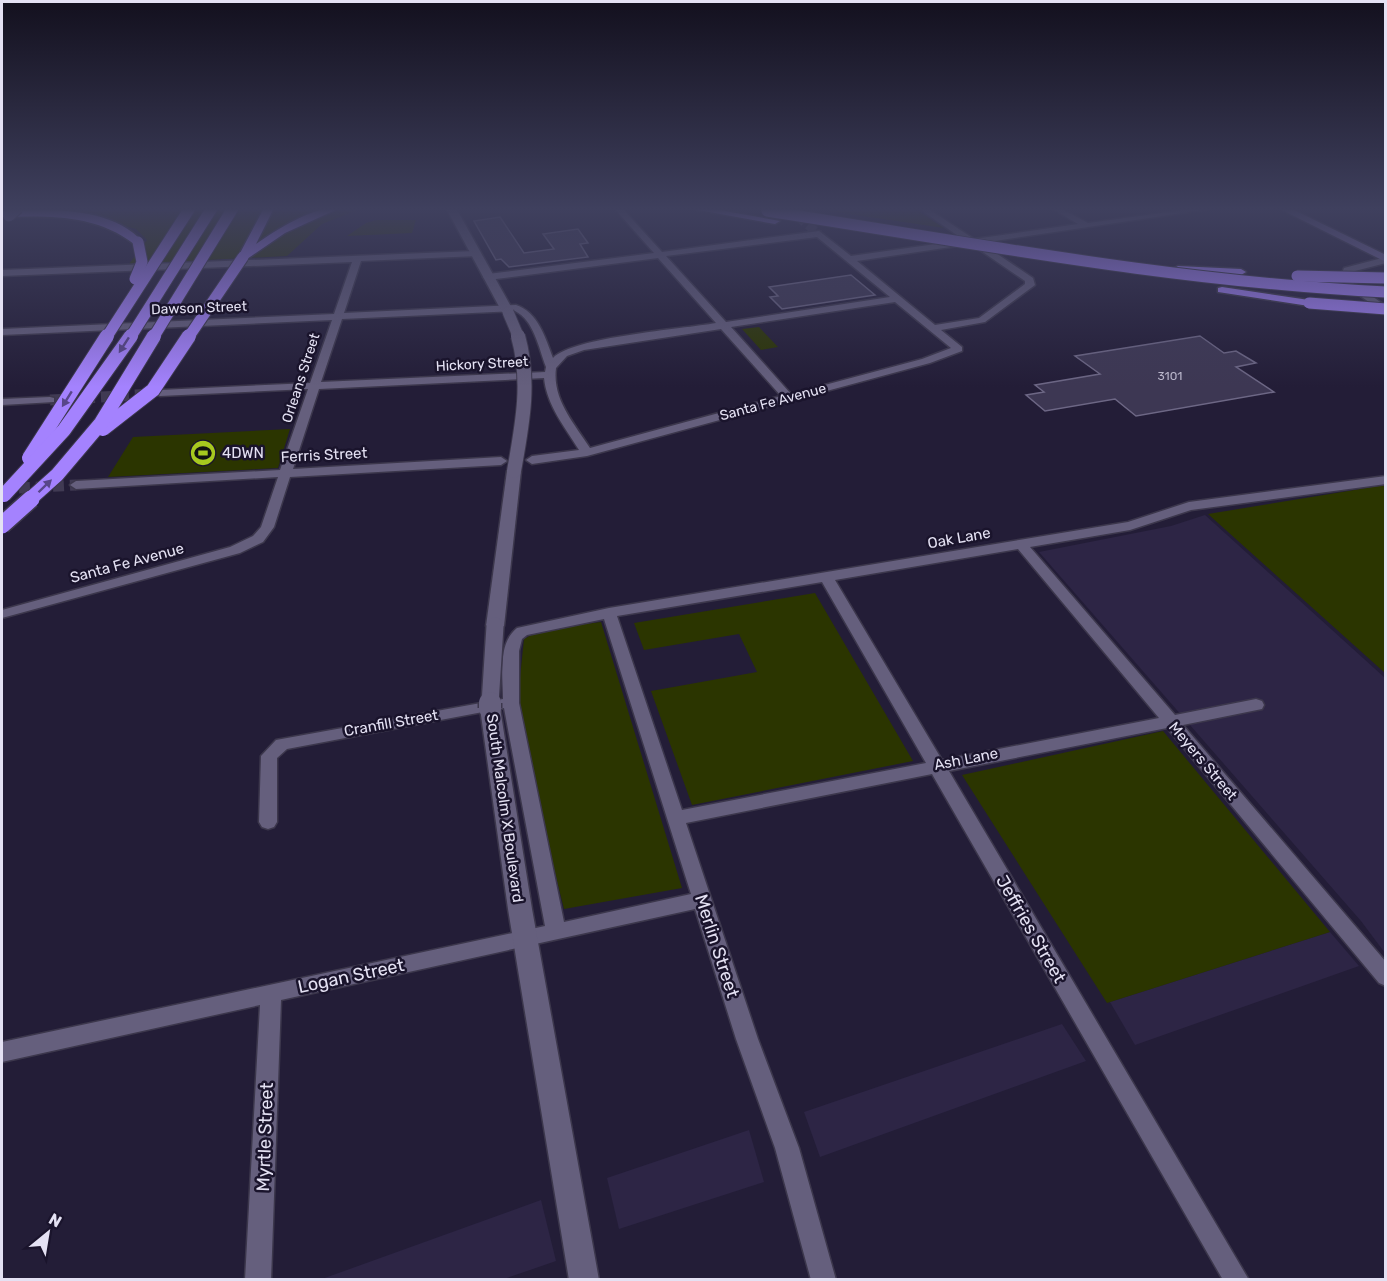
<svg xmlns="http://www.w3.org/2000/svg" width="1387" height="1281" viewBox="0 0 1387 1281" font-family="Rubik,sans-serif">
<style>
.built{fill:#2d2545}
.green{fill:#2b3500}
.building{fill:#3d3753;stroke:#6d6785;stroke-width:1.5}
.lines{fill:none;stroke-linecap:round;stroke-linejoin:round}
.minor-tunnel-far1{stroke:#403a53;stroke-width:9;stroke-dasharray:9 4.5;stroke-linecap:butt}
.minor-tunnel{stroke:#403a53;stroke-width:11;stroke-dasharray:11 6;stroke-linecap:butt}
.minor-casing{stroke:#3c374c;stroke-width:3}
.tertiary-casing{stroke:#3c374c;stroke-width:3}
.secondary-casing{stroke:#3c374c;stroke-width:3}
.motorway-casing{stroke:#3c374c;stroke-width:3}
.minor{fill:#655f7d;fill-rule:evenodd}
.tertiary{fill:#655f7d;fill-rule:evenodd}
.secondary{fill:#786aa4;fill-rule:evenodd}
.motorway{fill:#a482fe;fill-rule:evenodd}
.tertiary-bridge-far3-casing{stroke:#3c374c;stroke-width:13;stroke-linecap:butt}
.tertiary-bridge-far2-casing{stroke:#3c374c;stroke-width:16;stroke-linecap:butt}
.tertiary-bridge-far1-casing{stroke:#3c374c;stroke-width:20;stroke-linecap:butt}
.tertiary-bridge-casing{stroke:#3c374c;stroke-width:25;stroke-linecap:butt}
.secondary-bridge-casing{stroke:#3c374c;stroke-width:13;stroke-linecap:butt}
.motorway-bridge-far2-casing{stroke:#3c374c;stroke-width:13;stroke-linecap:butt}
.motorway-bridge-far1-casing{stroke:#3c374c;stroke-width:16;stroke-linecap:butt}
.motorway-bridge-casing{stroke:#3c374c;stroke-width:20;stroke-linecap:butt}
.tertiary-bridge-far3{stroke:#655f7d;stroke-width:11}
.tertiary-bridge-far2{stroke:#655f7d;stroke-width:14}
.tertiary-bridge-far1{stroke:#655f7d;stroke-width:17}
.tertiary-bridge{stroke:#655f7d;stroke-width:22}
.secondary-bridge{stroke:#786aa4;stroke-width:11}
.motorway-bridge-far2{stroke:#a482fe;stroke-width:11}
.motorway-bridge-far1{stroke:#a482fe;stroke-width:14}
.motorway-bridge{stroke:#a482fe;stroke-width:17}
.oneway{fill:#58468a}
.labels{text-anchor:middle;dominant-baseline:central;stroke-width:5;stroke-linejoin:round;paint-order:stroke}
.number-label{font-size:12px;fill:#bab6cb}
.far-street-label{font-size:14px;fill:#e4e1f3;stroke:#1a142c}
.poi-label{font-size:15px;fill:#e4e1f3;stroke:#1a142c;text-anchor:start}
.street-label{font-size:15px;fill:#e4e1f3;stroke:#1a142c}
.near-street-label{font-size:18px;fill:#e4e1f3;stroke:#1a142c}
</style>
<rect width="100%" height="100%" fill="#231d37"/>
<g class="built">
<path d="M1205 515 1385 678V953L1361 921 1039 552 1171 526Z"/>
<path d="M1330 932 1359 966 1135 1045 1110 1002Z"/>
<path d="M1062 1024 1086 1061 820 1157 804 1112Z"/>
<path d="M749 1130 764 1182 619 1229 607 1178Z"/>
<path d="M541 1200 556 1261 504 1279H322Z"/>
</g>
<g class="green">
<path d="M37 208H363L322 224 287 256 129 264 147 240 136 229 61 210H34Z"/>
<path d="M914 208 944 228 815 209 824 208Z"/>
<path d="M376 220H416L412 233 347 236 366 223Z"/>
<path d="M759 327 778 347 761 350 742 329Z"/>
<path d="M290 429 278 468 108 477 133 437Z"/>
<path d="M1385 485H1386L1385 673 1208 514Z"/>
<path d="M815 593 913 761 692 805 651 691 757 672 739 634 644 650 634 623Z"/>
<path d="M601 622 682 888 564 909 516 716 524 639 540 630Z"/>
<path d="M1163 731 1330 932 1107 1003 962 775Z"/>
</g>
<g class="building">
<path d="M500 217 524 253 554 249 543 234 578 229 588 243 580 244 588 257 509 267 501 259 496 260 474 221Z"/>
<path d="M851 275 875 295 782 309 770 297 778 296 769 287Z"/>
<path d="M1200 336 1224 353 1236 351 1256 363 1236 367 1274 392 1136 416 1115 399 1045 411 1026 395 1044 392 1035 385 1100 374 1075 356Z"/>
</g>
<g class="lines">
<path class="minor-tunnel-far1" d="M787 208 819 234"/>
<g class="minor-tunnel">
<path d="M50 400 154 394"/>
<path d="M2 489 76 485"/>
</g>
<g class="minor-casing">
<g id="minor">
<path d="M614 208H622L662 252 819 231 851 256 964 240 918 208H927L974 239 1078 224 1051 208H1060L1088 223 1198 208H1216L981 243 1033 278 1035 285 985 322 941 330 962 347V351L930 363 587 456 532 464 526 460 532 456 579 450C565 427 547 406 544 378L319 389 293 469 501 457 507 461 501 465 290 477 274 527 263 542 240 553 2 618V610L230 547 253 536 261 527 278 477 76 489 70 485 76 481 280 470 308 389 160 396 154 393 160 390 310 383 332 320 2 335V329L334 314 352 262 2 276V270L475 251 479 254 478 256 361 261 344 313 516 305C538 312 546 339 553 358 573 337 683 329 716 323L658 258 488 280 483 277 488 274 654 253ZM817 237 890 297 726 322 666 256ZM971 244 1025 281V284L979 318 935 325 857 261ZM895 302 951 348 922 359 791 394 731 327ZM515 311C534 320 539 349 546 367L545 372 321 382 342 319ZM721 329 781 396 590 448C574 423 552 399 556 368L567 356 584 350Z"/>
<path d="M786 208H807L789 211Z"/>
<path d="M1386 257V263L1351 272 1349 280 1386 306V314L1339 281 1344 268Z"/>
<path d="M50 397 54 398V402L2 405V399Z"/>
<path d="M1386 476V484L1191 510 1130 530 1030 547 1175 715 1256 699 1262 701 1264 705 1262 709 1183 725 1386 962V986L1379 983 1167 728 949 771 1249 1280H1223L932 774 686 823 758 1039 799 1148 836 1280H811L775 1148 736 1039 695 909 281 1000 271 1280H245L260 1005 2 1062V1042L545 926 504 708 287 749 277 758V822L274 827 268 829 262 827 259 822 261 756 276 740 503 699C503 676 497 644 517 628L609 608 1128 522 1189 502ZM1018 549 1159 718 942 760 835 580ZM822 582 926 763 682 810 617 616ZM604 619 691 894 564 922 519 703V651L522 639 527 635Z"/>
</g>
</g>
<g class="tertiary-casing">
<g id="tertiary">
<path d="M446 208H456L514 312 512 314 502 312Z"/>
<path d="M514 467 521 471 504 626 495 632 486 626 507 471Z"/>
<path d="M490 701 497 703 500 708 532 909 599 1280H569L508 909 480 708 483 703Z"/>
</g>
</g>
<g class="secondary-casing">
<path id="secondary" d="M1278 208H1290L1386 255V262Z"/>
</g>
<g class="motorway-casing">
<g id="motorway">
<path d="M264 208H274L256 244C276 230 315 205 340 208L285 233 247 259H239L238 257Z"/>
<path d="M687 208H708L780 221 775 224Z"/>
<path d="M2 211C47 210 110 205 143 242L134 244C95 214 49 216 2 217Z"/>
<path d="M1178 266 1241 269 1246 272 1241 275 1174 271 1173 269Z"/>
<path d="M1222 287 1309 300 1315 303 1309 306 1218 292V288Z"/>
</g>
</g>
<use href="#minor" class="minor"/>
<use href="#tertiary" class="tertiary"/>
<use href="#secondary" class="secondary"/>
<use href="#motorway" class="motorway"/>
<g class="tertiary-bridge-far3-casing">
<path id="tertiary-bridge-far3" d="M508 312 519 338"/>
</g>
<g class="tertiary-bridge-far2-casing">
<path id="tertiary-bridge-far2" d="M514 471C522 426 531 382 518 336"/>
</g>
<g class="tertiary-bridge-far1-casing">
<path id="tertiary-bridge-far1" d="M490 704 495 626"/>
</g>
<g class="tertiary-bridge-casing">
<path id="tertiary-bridge" d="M490 708V703"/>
</g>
<g class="secondary-bridge-casing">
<path id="secondary-bridge" d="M9 216 18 208"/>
</g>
<g class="motorway-bridge-far2-casing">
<g id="motorway-bridge-far2">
<path d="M767 211C973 243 1178 282 1386 292"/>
<path d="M1297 276 1386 278"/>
<path d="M135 279 142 262 138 242"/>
<path d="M1309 303 1386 309"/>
<path d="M106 338 190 208"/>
<path d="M130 338 212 208"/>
<path d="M153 338 233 208"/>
<path d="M188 338 243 257"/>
</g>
</g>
<g class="motorway-bridge-far1-casing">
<g id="motorway-bridge-far1">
<path d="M103 429 153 390 189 336"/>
<path d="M29 458 107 336"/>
<path d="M4 495 64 430 131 336"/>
<path d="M29 500 57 475 101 423 154 336"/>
</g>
</g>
<g class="motorway-bridge-casing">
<path id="motorway-bridge" d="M2 525 31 499"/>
</g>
<use href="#tertiary-bridge-far3" class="tertiary-bridge-far3"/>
<use href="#tertiary-bridge-far2" class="tertiary-bridge-far2"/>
<use href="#tertiary-bridge-far1" class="tertiary-bridge-far1"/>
<use href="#tertiary-bridge" class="tertiary-bridge"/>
<use href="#secondary-bridge" class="secondary-bridge"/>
<use href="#motorway-bridge-far2" class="motorway-bridge-far2"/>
<use href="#motorway-bridge-far1" class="motorway-bridge-far1"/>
<use href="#motorway-bridge" class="motorway-bridge"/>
</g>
<defs><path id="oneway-solid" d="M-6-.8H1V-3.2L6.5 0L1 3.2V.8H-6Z" transform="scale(1.5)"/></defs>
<g class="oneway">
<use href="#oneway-solid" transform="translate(124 345) rotate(123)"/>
<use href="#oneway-solid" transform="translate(67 399) rotate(122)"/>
<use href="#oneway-solid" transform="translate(45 486) rotate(-44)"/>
</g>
<linearGradient id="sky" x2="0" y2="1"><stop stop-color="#13101e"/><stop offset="0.54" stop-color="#3f405e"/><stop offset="1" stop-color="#3f405e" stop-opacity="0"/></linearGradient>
<rect width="1387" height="387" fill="url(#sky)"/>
<defs>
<g id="stadium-disc" transform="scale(1.35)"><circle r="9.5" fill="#a7c81f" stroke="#1a142c"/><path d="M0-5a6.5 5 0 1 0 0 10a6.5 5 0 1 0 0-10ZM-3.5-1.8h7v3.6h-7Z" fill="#111"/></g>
</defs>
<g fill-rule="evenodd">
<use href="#stadium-disc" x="203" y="453"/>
</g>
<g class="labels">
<g class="number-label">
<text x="1170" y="376">3101</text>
</g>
<g class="far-street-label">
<text transform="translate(199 308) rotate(-2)">Dawson Street</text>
<text transform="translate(482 364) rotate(-3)">Hickory Street</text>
<text transform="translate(301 378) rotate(-72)">Orleans Street</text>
<text transform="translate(773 402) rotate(-15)">Santa Fe Avenue</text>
</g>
<g class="poi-label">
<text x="222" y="453">4DWN</text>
</g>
<g class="street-label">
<text transform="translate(324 455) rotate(-3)">Ferris Street</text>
<text transform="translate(959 538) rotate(-10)">Oak Lane</text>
<text transform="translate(127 563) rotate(-15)">Santa Fe Avenue</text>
<text transform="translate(391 723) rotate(-10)">Cranfill Street</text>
<text transform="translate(966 759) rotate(-11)">Ash Lane</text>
<text transform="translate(1203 761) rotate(50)">Meyers Street</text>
<text transform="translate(505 808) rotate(82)">South Malcolm X Boulevard</text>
</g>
<g class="near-street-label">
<text transform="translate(1031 929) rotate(60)">Jeffries Street</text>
<text transform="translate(717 946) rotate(72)">Merlin Street</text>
<text transform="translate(351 976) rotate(-12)">Logan Street</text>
<text transform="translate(265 1137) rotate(-88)">Myrtle Street</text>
</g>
</g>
<rect width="1387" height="1281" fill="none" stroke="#e4e1f3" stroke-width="6"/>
<g transform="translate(48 1233) rotate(30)" stroke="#1a142c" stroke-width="4.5" paint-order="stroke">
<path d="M0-4.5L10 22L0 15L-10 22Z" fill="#e4e1f3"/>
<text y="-9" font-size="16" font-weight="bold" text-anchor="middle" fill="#e4e1f3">N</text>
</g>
</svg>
